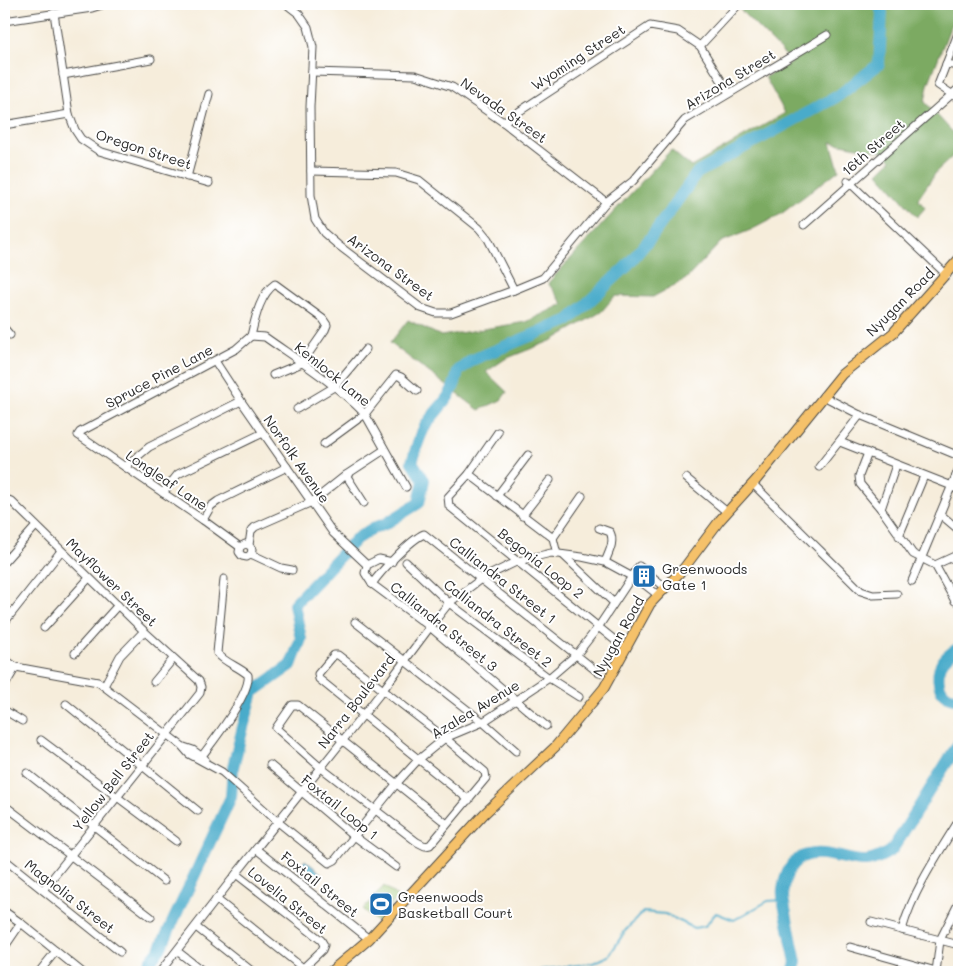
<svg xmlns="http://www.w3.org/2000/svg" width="963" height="976" viewBox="0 0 963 976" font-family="Mali,sans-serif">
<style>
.green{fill:#9bc470;stroke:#63784e}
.forest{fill:#7caa62;stroke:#546a46}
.water{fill:#4aabca;stroke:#3a6b7a}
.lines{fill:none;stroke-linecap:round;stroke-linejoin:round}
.stream{stroke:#4aabca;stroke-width:2}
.river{stroke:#4aabca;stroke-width:12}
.minor-casing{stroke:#494845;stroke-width:9}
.major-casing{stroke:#494845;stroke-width:11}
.minor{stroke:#fff;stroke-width:7}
.major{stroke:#f5c16b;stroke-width:9}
.labels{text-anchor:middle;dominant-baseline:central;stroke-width:4;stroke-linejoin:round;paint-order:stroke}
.street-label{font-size:14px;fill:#2b2b2b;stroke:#fff}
.poi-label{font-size:14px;fill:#2b2b2b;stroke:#fff;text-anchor:start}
</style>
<rect width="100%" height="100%" fill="#fff"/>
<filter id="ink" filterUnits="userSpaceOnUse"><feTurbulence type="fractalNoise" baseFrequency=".02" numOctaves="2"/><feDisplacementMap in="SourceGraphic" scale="10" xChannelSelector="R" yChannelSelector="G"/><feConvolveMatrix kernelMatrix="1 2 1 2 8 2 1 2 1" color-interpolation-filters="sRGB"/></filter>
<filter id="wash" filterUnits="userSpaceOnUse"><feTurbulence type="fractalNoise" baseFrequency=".0096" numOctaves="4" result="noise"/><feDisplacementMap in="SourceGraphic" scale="20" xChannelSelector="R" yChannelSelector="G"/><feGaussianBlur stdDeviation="1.12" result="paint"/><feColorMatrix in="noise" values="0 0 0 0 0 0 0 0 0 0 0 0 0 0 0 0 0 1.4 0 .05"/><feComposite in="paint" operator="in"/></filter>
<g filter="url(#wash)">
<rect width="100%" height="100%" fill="#f6eddb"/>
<path class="green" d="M384 886 398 897 377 922 363 910Z"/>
<path class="forest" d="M746 4H959L928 85 925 102 959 139V161L953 156 937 171 918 199 925 208 917 217 878 173 891 160 883 152 831 142 839 170 781 214 753 229 721 242 686 279 653 297 615 296 601 312 553 340 505 359 486 372 507 392 501 400 479 410 390 343 408 320 441 336 526 322 563 304 548 283 671 150 691 167 785 113 765 77 792 62 740 10Z"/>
<path class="water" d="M305 860 322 874 315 883 298 870Z"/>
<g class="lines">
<path class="stream" d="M538 972 540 970 593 963 609 956 625 931 643 912 665 914 694 928 705 926 716 913 734 920 768 901 784 900"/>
<g class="river">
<path d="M959 648C954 651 948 655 944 660 936 670 936 690 948 696 951 698 956 698 959 699"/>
<path d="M141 972 160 949 231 797 233 767 243 727 253 692 291 665 301 639 294 604 356 539 373 528 385 524 419 503 424 480 412 462C416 450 419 435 426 425 440 404 453 399 458 371L472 360 569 320 625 268 652 236 697 173 838 96 879 64 882 13 879 4"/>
<path d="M793 972 796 962C792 944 789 927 785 909 784 903 782 896 783 890 787 861 802 850 830 855 860 860 864 868 892 850L959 743"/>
</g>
</g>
</g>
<g filter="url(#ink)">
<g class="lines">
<g class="minor-casing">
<g id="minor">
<path d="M286 4 299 14 308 27 313 47 310 107 311 195 315 219 324 233 338 245 421 308 436 313H451L514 290 543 278 606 202 633 181 685 120 827 35"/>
<path d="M54 13 69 114 75 130 81 139 99 151 209 183"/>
<path d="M4 21 92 8 105 4"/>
<path d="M959 31 938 85 959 99"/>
<path d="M700 46 739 4"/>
<path d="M946 64 959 66"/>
<path d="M312 72 415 75 452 87 503 122 606 202"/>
<path d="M63 75 151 59"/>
<path d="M503 122 650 26 678 31 700 46 729 93"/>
<path d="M4 125 69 114"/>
<path d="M311 171 396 173 419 180 479 228 488 239 514 290"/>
<path d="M187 177 209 94"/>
<path d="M848 181 947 275"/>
<path d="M804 225 959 88"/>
<path d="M4 328 10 335"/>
<path d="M251 336 265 337C299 361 336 384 365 414L406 487"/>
<path d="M251 336C255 319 260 294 275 284L323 319 327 325 325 330 302 363 273 375"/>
<path d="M215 361 241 401 333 533 367 565"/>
<path d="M823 396 860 415 959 456"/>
<path d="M297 409 334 387 366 349"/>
<path d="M498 432 469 474 448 497 449 506 617 642"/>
<path d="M840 442 952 486 959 491"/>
<path d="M324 444 365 414 396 375 401 377 417 391"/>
<path d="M868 453 859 476 860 484 881 509 913 554 935 565 959 554"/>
<path d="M125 467 149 447 241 401"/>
<path d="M819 467 860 415"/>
<path d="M469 474 553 538 557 554"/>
<path d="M346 475 364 503"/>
<path d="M686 478 727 512"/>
<path d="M753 484 861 591 873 595 897 594"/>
<path d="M163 493 178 474 263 433"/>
<path d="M497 496 528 455"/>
<path d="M4 500 6 499 11 501 144 631 199 681 201 687 200 693 43 890"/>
<path d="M881 509 896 465"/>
<path d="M940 514 959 530"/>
<path d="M522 516 550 480"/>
<path d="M203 520 211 506 218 501 287 467"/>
<path d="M599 528 610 532C615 542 609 552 605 562"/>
<path d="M899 536 924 476"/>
<path d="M553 538 582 496"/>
<path d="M249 545 245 544 240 547 239 552 242 556 247 557 251 554 252 549 249 545 251 531 255 527 312 502 346 475 384 450"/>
<path d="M240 547 203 520 78 435 80 432 236 349 251 336"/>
<path d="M251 554 281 568 292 570"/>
<path d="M563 555 613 602"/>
<path d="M4 562 36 526"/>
<path d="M392 562 379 559 367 565 365 573 372 584 430 627 546 726"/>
<path d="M406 562 449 603 549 678 579 697"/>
<path d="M935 565 955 601"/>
<path d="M912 581 959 468"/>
<path d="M372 584C381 571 410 540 424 534L599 673"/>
<path d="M355 622 483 722 516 751"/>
<path d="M4 623 61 551"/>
<path d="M44 628 89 578"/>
<path d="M75 653 118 605"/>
<path d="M4 659 16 667 98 682 182 746 189 754 222 772 278 822 329 863 335 860 397 783 418 760 445 738 483 722 549 678 577 654 599 626 639 566 665 587"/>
<path d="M154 682 173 659"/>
<path d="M104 686 120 656 144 631"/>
<path d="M4 687 16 667"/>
<path d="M66 704 198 811"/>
<path d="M4 710 22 721"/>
<path d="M41 740 176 841"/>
<path d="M184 747 193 750 205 759"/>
<path d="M202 756C214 740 251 693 248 675 238 666 225 663 217 653L224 579"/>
<path d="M270 765 354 836 396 867"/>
<path d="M27 773 164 881"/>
<path d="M8 808 151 917"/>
<path d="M447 824 298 705H292L276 728 320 767 417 842 425 846 430 845 486 778 485 772 445 738 338 655H334L318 674 319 679 469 800"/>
<path d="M256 849 369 939"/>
<path d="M4 859 120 952"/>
<path d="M236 874 321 940 324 945 322 950 299 972"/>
<path d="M216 899 303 968"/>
<path d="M4 911 21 923 82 972"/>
<path d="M871 922 959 945"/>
<path d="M196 927 253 972"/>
<path d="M902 930C913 891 938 854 959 820"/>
<path d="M850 947 936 971"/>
<path d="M4 948 21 923"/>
<path d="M177 951 204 972"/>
<path d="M39 972 56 951"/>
<path d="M160 972 236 874 383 690 430 627 449 603 481 579 518 561 551 553 582 557 605 562 640 581 658 595"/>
<path d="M936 972 940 940 959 902"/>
</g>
</g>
<g class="major-casing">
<path id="major" d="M330 972 369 939 484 814 555 747 604 688 650 604 684 568 720 520 757 479 842 374 893 333 959 259"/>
</g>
<use href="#minor" class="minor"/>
<use href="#major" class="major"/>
</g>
</g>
<defs>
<g id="building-square" transform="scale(1.25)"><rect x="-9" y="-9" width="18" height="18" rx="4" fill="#1f6fb2" stroke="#fff"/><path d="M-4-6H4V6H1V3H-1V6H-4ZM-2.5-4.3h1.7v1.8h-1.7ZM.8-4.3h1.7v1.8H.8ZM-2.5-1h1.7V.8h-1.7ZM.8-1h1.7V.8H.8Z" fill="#fff"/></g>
<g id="stadium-square" transform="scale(1.25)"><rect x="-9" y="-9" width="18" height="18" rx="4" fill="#1f6fb2" stroke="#fff"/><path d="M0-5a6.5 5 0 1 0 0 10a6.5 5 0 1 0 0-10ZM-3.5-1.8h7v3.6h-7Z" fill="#fff"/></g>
</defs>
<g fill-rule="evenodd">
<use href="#building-square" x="644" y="576"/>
<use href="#stadium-square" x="381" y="904"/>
</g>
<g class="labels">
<g class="street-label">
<text transform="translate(578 57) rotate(-33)">Wyoming Street</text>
<text transform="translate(730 79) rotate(-31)">Arizona Street</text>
<text transform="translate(504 110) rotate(35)">Nevada Street</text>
<text transform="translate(873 147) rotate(-41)">16th Street</text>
<text transform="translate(144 149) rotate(18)">Oregon Street</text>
<text transform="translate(391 267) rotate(36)">Arizona Street</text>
<text transform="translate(900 302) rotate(-45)">Nyugan Road</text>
<text transform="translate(333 374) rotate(39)">Kemlock Lane</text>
<text transform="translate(159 376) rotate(-28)">Spruce Pine Lane</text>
<text transform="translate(297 459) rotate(55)">Norfolk Avenue</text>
<text transform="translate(167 480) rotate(34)">Longleaf Lane</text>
<text transform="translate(541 563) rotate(38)">Begonia Loop 2</text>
<text transform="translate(503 580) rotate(38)">Calliandra Street 1</text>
<text transform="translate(112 582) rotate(44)">Mayflower Street</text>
<text transform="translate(498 623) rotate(38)">Calliandra Street 2</text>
<text transform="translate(444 626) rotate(39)">Calliandra Street 3</text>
<text transform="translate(618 636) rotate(-61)">Nyugan Road</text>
<text transform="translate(356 701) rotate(-52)">Narra Boulevard</text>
<text transform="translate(475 709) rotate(-31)">Azalea Avenue</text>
<text transform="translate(113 781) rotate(-52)">Yellow Bell Street</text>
<text transform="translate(340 807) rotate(39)">Foxtail Loop 1</text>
<text transform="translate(320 884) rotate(39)">Foxtail Street</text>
<text transform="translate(70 896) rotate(38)">Magnolia Street</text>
<text transform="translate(288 900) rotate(39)">Lovelia Street</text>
</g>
<g class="poi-label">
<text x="662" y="568">Greenwoods<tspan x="662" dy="16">Gate 1</tspan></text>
<text x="398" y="896">Greenwoods<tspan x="398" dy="16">Basketball Court</tspan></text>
</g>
</g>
<rect width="963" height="976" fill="none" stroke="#fff" stroke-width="20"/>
</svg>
